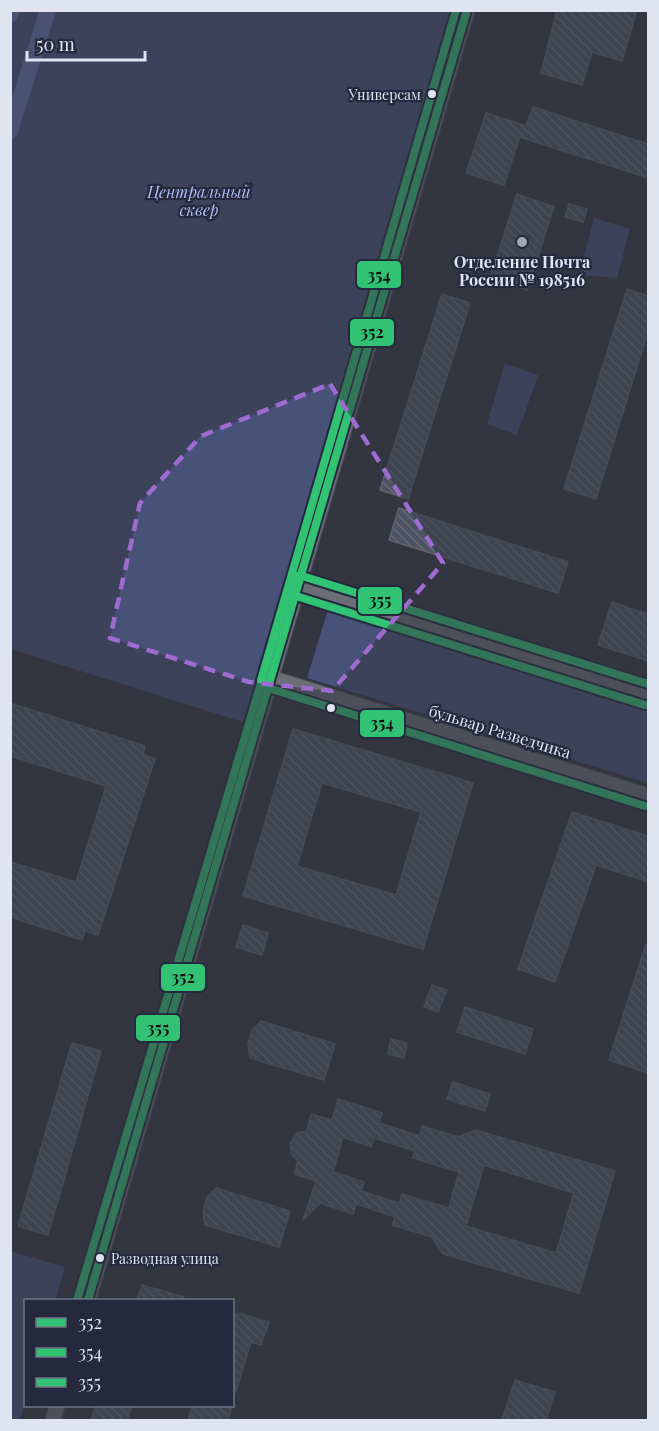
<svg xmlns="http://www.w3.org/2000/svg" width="659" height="1431" viewBox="0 0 659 1431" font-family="'Playfair Display',serif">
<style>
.park{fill:#485177}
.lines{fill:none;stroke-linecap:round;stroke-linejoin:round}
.canal{stroke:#6574af;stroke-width:16}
.building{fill:url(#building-back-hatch);stroke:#60636c;stroke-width:1.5;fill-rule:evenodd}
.minor-casing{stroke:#50525c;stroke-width:17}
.minor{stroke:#6b6e77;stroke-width:15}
.bus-1-casing{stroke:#24293d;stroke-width:12}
.bus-2-casing{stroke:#24293d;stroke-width:12}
.bus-3-casing{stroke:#24293d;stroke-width:12}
.bus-1{stroke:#32c273;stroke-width:8}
.bus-2{stroke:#32c273;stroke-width:8}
.bus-3{stroke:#32c273;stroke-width:8}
.marked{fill:none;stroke:#9e6cd0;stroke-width:4.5;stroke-dasharray:12 8;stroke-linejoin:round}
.bus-dot{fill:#e0e4f1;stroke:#24293d;stroke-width:2}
.poi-dot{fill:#a3a7b3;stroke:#24293d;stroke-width:2}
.labels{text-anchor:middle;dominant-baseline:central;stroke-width:4.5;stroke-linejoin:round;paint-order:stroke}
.bus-label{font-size:14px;fill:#e0e4f1;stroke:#24293d;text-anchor:end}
.park-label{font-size:16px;font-style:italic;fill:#b0bff5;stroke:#24293d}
.poi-label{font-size:16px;font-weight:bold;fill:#e0e4f1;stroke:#24293d}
.street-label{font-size:16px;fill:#e0e4f1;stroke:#24293d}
.line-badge{stroke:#24293d;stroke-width:2}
.pale-badge-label{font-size:16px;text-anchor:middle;font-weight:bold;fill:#111}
</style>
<defs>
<pattern id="building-back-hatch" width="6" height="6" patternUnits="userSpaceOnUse" patternTransform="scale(1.5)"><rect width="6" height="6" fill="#4d5262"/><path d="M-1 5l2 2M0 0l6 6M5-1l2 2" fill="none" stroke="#666b79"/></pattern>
</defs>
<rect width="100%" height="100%" fill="#333641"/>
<g class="park">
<path d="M10 11H453L243 722 11 649Z"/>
<path d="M594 218 630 229 617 278 579 275Z"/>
<path d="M505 364 538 375 517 435 487 424Z"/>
<path d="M330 603 648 704V783L307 678Z"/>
<path d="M10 1251 65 1267 55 1300H26L25 1400 20 1420H11Z"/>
</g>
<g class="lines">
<g class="canal">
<path d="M10 15 12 10"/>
<path d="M10 131 48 10"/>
</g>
</g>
<g class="building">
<path d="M557 10H637L622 61 592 52 582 85 541 73Z"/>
<path d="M533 107 648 144V178L520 137 504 185 466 173 486 113 526 126Z"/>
<path d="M517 194 554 207 527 290 490 278Z"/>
<path d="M569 204 587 209 583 222 565 217Z"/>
<path d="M627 289 648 296V332L596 499 564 489Z"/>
<path d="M442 294 470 303 408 499 380 490Z"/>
<path d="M399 508 568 562 558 593 389 540Z"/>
<path d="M612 602 648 614V661L598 645Z"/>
<path d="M10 703 145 746 143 754 155 759 98 935 85 931 82 940 10 917V862L76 882 106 786 10 756Z"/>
<path d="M293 729 473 783 423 949 243 896ZM322 783 421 812 396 895 297 866Z"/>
<path d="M572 812 648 836V882L596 865 555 982 518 969Z"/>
<path d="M243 925 268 933 262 955 236 947Z"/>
<path d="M646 944H648V1073L609 1060Z"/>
<path d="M432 985 447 990 438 1012 424 1007Z"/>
<path d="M465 1007 533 1029 525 1054 457 1032Z"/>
<path d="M261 1021 335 1044 324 1080 250 1058 248 1044 252 1030Z"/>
<path d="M391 1039 407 1043 404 1058 388 1054Z"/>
<path d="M72 1043 101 1051 48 1235 18 1226Z"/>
<path d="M453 1082 490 1094 485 1111 447 1099Z"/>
<path d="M338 1099 382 1113 379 1123 420 1136 422 1126 459 1137 476 1130 615 1171 579 1293 443 1254 432 1237 392 1225 395 1217 356 1204 353 1214 320 1203 303 1220 316 1181 294 1174 298 1161 292 1155 290 1144 297 1133 307 1131 311 1114 332 1120ZM343 1137 371 1147 374 1138 415 1151 413 1158 459 1172 449 1208 402 1194 399 1203 361 1191 364 1182 333 1172ZM484 1165 574 1193 556 1253 466 1226Z"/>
<path d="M216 1188 290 1211 279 1247 205 1225 203 1211 207 1197Z"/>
<path d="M142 1285 184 1297 183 1300H137Z"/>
<path d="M232 1313 239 1315V1313L269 1322 261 1345 251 1342 236 1392H232Z"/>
<path d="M515 1380 555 1392 546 1420H502Z"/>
<path d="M96 1406H132L127 1420H91Z"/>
<path d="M192 1406H232L228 1420H188Z"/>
</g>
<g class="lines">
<g class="minor-casing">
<g id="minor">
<path d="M299 586 648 695"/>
<path d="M271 678 648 796"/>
<path d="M88 1300 467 10"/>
<path d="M53 1420 57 1406"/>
</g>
</g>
<use href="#minor" class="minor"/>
<g class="bus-1-casing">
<path id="bus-1" d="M88 1300 467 10"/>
</g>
<g class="bus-2-casing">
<g id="bus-2">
<path d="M456 10 261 680 268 688 645 806"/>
<path d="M296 596 645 705"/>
</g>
</g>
<g class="bus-3-casing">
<path id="bus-3" d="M78 1297 292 579 296 576H302L648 684"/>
</g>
<use href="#bus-1" class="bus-1"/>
<use href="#bus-2" class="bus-2"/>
<use href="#bus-3" class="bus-3"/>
</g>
<path d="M0 0H659V1431H0ZM330 384 443 563 332 691 249 682 110 638 140 503 201 436Z" fill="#333641" fill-opacity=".55" fill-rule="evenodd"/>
<path class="marked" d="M330 384 443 563 332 691 249 682 110 638 140 503 201 436Z"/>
<g class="bus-dot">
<circle cx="432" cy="94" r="5"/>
<circle cx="331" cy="708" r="5"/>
<circle cx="100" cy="1258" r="5"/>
</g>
<circle class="poi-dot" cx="522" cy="242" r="6"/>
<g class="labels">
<g class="bus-label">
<text x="421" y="94">Универсам</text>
<text x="111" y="1258" text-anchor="start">Разводная улица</text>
</g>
<g class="park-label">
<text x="199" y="191">Центральный<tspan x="199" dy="18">сквер</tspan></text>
</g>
<g class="poi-label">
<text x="522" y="261">Отделение Почта<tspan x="522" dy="18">России № 198516</tspan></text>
</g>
<g class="street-label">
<text transform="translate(500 731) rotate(17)">бульвар Разведчика</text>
</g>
</g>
<g class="line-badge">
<rect x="356" y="260" width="46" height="29" rx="6" fill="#32c273"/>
<rect x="349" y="318" width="46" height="29" rx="6" fill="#32c273"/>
<rect x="357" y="586" width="46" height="29" rx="6" fill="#32c273"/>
<rect x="359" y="709" width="46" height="29" rx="6" fill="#32c273"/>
<rect x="160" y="963" width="46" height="29" rx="6" fill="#32c273"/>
<rect x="135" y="1014" width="46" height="28" rx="6" fill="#32c273"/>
</g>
<g class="pale-badge-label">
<text x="379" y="281">354</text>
<text x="372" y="338">352</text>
<text x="380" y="606">355</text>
<text x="382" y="729">354</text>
<text x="183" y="983">352</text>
<text x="158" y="1034">355</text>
</g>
<rect width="659" height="1431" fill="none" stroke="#e0e4f1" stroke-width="24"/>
<rect x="24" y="1299" width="210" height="108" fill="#24293d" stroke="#6f7485" stroke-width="1.5"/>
<rect x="36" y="1318" width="30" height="9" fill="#32c273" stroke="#6f7485" stroke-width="1.5"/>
<text x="78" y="1329" font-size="18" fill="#e0e4f1">352</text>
<rect x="36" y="1348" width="30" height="9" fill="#32c273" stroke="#6f7485" stroke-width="1.5"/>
<text x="78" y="1359" font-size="18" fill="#e0e4f1">354</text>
<rect x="36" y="1378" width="30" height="9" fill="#32c273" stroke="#6f7485" stroke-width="1.5"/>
<text x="78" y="1389" font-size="18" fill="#e0e4f1">355</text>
<path d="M27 51v9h118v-9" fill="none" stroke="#e0e4f1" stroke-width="3"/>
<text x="36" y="51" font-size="18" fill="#e0e4f1" stroke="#24293d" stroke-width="4.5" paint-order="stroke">50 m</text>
</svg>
